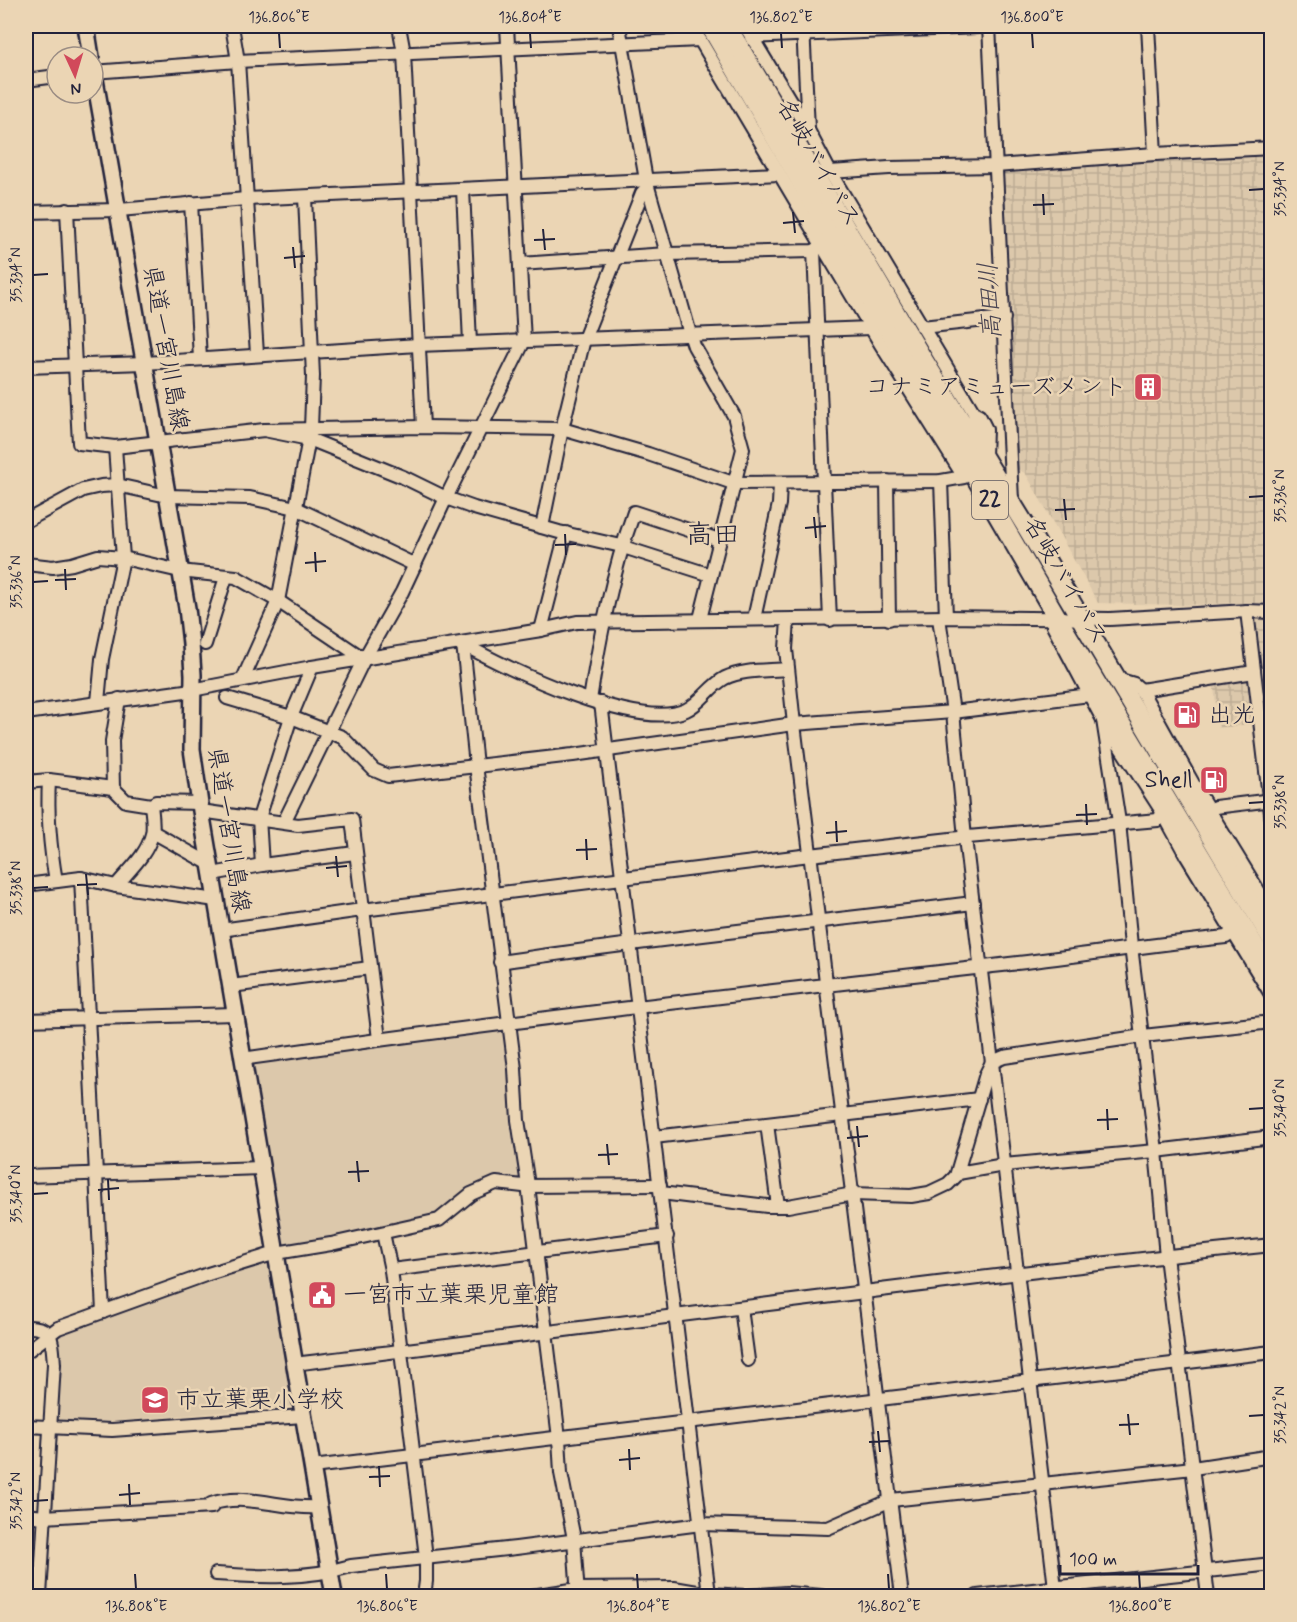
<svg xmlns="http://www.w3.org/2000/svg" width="1297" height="1622" viewBox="0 0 1297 1622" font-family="Mynerve,'Klee One',sans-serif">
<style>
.built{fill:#dcc8ab}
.industrial{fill:url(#industrial-grid)}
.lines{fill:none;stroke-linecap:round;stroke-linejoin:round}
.stream{stroke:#70676a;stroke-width:3}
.minor-casing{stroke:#22223b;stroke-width:16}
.major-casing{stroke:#22223b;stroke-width:20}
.highway-casing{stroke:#22223b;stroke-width:22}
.minor{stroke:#ebd5b4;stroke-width:12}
.major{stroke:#ebd5b4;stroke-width:15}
.highway{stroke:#ebd5b4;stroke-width:18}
.ticks{fill:none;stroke:#22223b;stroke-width:2}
.labels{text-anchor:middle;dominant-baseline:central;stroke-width:5;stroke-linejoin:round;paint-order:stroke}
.shield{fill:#ebd5b4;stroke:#5e585f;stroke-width:1.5}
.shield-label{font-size:22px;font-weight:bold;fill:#22223b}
.street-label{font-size:24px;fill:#22223b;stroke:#ebd5b4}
.poi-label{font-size:24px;fill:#22223b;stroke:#ebd5b4;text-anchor:start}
.water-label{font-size:26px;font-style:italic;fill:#494452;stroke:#ebd5b4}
.quarter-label{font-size:27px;fill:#22223b;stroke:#ebd5b4}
.neatline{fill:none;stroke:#22223b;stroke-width:2}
.ticks-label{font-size:15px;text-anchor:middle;fill:#22223b}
</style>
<defs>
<pattern id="industrial-grid" width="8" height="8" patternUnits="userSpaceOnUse" patternTransform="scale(1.5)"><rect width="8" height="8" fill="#dcc8ab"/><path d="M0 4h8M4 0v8" fill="none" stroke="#bcac94"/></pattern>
</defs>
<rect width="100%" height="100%" fill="#ebd5b4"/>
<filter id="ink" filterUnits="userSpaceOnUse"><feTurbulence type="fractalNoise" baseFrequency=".0167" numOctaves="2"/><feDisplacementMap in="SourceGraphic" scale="12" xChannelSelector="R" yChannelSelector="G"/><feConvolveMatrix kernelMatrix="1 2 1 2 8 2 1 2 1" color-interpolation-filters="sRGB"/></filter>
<g filter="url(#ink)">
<g class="built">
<path d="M503 1029 507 1033 524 1183 463 1193 449 1202 438 1215 288 1248 279 1244 250 1066 252 1058Z"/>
<path d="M262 1265 271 1266 297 1406 119 1421 53 1422 54 1335Z"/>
</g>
<path class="industrial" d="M1271 153V789L1256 723 1219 728 1213 680 1251 676 1242 603 1183 605 1098 603 1026 474 1015 467 1001 173 1004 166Z"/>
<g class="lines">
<g class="stream">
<path d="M1000 122 1002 162"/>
<path d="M1002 168 1004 210"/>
<path d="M1013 393 1017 469"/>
</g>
<g class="minor-casing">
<g id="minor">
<path d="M232 26 238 61 257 354"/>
<path d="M399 26 404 53 423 427"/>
<path d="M619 26 646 180 690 334 694 346 734 416 743 449 700 619"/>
<path d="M745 26 808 130 830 172 889 168 996 166 1155 154 1272 148"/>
<path d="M803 26 808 129"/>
<path d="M989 26 1012 500"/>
<path d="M1148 26 1155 154"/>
<path d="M751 37 1001 26"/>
<path d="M93 72 238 61 700 40 691 26"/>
<path d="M26 80 57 76"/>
<path d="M830 172 977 418"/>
<path d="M463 189 470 343"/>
<path d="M191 203 200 358"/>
<path d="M67 210 79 443 115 447 264 430 309 439 403 477 446 498 474 508 559 532 617 545 711 575"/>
<path d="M26 212 119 210 246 199 779 174"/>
<path d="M814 251 830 620"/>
<path d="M520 264 667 254 814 251 820 247"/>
<path d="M922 327 1004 318"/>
<path d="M26 367 145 363 418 345 871 328"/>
<path d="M264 430 423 427 562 429 648 454 733 483 941 481 964 477 880 343 700 40"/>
<path d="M887 481 889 619"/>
<path d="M941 481 946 617"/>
<path d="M26 521 83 490 101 486 117 485 167 496 250 498 296 508 415 565"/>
<path d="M542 527 562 429 584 339 642 193 648 187"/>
<path d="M26 564 53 567 72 564 98 556 123 558 180 571 236 577 278 601 364 659"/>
<path d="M1247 611 1272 822"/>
<path d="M939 618 953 712 965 838 1056 1596"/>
<path d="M754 619 779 504 780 484"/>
<path d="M788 620 786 649 794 724 902 1596"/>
<path d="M1053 626 1103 720 1163 813 1186 855 1272 996"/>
<path d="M541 630 566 533"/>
<path d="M205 644 226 577"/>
<path d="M463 644 476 765 515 1069 518 1120 528 1185 559 1438 561 1473 574 1539 578 1596"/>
<path d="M463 644C507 669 639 732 686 710 701 703 710 686 725 678 743 669 768 671 788 669"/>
<path d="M243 679 278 601 311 428 313 376 305 197"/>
<path d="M1117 679 1134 684 1141 690 1196 789 1272 913"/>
<path d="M1141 690 1254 672"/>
<path d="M227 698 291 717 342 737 374 770 388 776 573 755 794 724 953 712 1090 695"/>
<path d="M590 700C600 636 612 573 634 512L719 540"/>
<path d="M98 702 102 659 123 558 115 447"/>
<path d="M601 703 709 1594"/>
<path d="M26 713 192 690 312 667 541 630 577 622 946 617 1110 619 1247 611 1272 612"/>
<path d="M1103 720 1119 822 1131 946 1156 1151 1166 1256 1208 1596"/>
<path d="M49 780C47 815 50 847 56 881"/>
<path d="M26 782 49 780 113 788 126 801 151 805 156 802 199 803"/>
<path d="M113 788 112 741 119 699"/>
<path d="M1209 810 1215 807 1272 800"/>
<path d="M201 811 298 825 352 819 379 1039"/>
<path d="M284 822 364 659 402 592 446 498 524 341 507 26"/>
<path d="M153 832 210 864"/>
<path d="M262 865 259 818 291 717 312 667"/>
<path d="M212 874 262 865 355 853"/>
<path d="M81 878 103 1312"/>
<path d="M26 885 81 878 116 886 216 900"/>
<path d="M116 886C129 870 147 855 152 834 154 826 152 814 151 805"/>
<path d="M221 930 362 910 810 855 968 837 1158 820 1163 813"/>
<path d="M500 962C657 938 815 923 973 903"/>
<path d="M231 986 370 968"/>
<path d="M26 1020 235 1014"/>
<path d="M242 1059C489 1023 736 995 984 967 1065 958 1145 945 1226 937L1233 932"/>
<path d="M767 1124 778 1206"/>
<path d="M654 1137 979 1099"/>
<path d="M958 1173 1004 1165 1156 1151 1272 1137"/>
<path d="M26 1176 261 1168"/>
<path d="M661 1193 767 1206H788L853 1194 911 1196 929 1193 948 1184 956 1176 986 1074 992 1062 1004 1057 1143 1036 1272 1022"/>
<path d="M383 1233 391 1270 426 1557V1581L424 1596"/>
<path d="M391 1270 667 1236"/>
<path d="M741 1308 748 1360"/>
<path d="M26 1327C54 1326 52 1341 54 1364L40 1596"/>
<path d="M26 1352 58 1328 208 1274 276 1253 331 1244 439 1220 471 1194 496 1183 523 1186 660 1185"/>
<path d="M294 1364C620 1324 945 1279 1272 1245"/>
<path d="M26 1426 112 1430 303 1416"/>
<path d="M312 1467 1272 1352"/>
<path d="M26 1515 44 1517 212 1507 211 1504C247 1492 283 1510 318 1507"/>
<path d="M216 1574C260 1577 307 1579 351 1566L516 1548 701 1524 828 1528 891 1500 1193 1468 1272 1456"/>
<path d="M531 1596 578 1589 674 1588 709 1594 746 1596"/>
<path d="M746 1596 786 1593 821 1596"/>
<path d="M977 1596 1272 1564"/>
</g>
</g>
<g class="major-casing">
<g id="major">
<path d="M86 26 91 57"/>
<path d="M93 68 187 608 191 644 193 675 192 749 201 811 334 1596"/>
</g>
</g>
<g class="highway-casing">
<g id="highway">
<path d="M710 26 846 259 925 390 1058 619 1272 974"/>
<path d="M727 26 920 354 1027 528 1272 940"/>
<path d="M977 418 983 430 982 455"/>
</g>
</g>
<use href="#minor" class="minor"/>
<use href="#major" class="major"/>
<use href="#highway" class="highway"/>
</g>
</g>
<path class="ticks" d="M279 33 280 48M530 33 531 48M781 33 782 48M1032 33 1033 48M1249 190 1264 189M1043 194 1044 215M1033 205 1054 204M793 212 795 233M783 223 804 221M543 229 545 250M534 240 555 239M293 247 295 268M284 258 305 256M33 275 48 274M1249 497 1264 496M1064 499 1066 520M1055 510 1075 509M814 517 816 538M805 528 826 526M565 534 566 555M555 545 576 544M315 552 316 572M305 563 326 561M65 569 66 590M55 580 76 579M33 582 48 581M1249 803 1264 802M1086 804 1087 825M1076 815 1097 814M836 821 837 842M826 833 847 831M586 839 587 860M576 850 597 849M336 856 338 877M326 868 347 866M86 874 88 895M77 885 97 884M33 888 48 887M1107 1109 1108 1130M1249 1109 1264 1108M1097 1120 1118 1119M857 1126 859 1147M847 1138 868 1136M607 1144 609 1165M598 1155 618 1154M357 1161 359 1182M348 1172 369 1171M108 1179 109 1200M98 1190 119 1188M33 1194 48 1193M1128 1414 1130 1435M1249 1416 1264 1415M1119 1425 1139 1424M878 1431 880 1452M869 1442 890 1441M629 1449 630 1470M619 1460 640 1458M379 1466 380 1487M369 1477 390 1476M129 1484 130 1505M119 1495 140 1493M33 1501 48 1500M135 1574 136 1589M386 1574 387 1589M637 1574 638 1589M888 1574 889 1589M1139 1574 1140 1589"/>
<defs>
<g id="building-square" transform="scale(1.5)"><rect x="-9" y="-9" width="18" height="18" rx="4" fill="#d1495b" stroke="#ebd5b4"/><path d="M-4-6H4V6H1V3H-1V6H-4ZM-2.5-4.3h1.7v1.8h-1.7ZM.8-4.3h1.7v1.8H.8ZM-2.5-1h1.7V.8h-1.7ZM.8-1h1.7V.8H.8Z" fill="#fff"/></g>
<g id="fuel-square" transform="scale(1.5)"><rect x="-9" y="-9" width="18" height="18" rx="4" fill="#d1495b" stroke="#ebd5b4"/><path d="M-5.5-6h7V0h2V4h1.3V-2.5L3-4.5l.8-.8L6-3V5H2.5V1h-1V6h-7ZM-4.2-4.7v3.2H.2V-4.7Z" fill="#fff"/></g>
<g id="civic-square" transform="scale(1.5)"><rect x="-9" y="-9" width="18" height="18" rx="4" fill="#d1495b" stroke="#ebd5b4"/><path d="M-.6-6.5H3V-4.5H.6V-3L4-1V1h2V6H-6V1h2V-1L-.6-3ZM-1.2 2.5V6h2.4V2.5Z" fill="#fff"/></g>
<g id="school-square" transform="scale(1.5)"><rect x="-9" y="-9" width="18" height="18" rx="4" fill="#d1495b" stroke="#ebd5b4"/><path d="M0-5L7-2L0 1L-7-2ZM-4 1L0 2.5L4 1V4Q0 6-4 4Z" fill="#fff"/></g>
</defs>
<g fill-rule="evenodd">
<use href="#building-square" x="1148" y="387"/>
<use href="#fuel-square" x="1187" y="715"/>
<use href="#fuel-square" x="1214" y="780"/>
<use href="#civic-square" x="322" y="1295"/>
<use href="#school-square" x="155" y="1400"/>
</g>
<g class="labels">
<rect class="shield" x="972" y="481" width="36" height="38" rx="4.5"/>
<g class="shield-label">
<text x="990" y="500">22</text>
</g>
<g class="street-label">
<text transform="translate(818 163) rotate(60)">名岐バイパス</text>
<text transform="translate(165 348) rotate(80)">県道一宮川島線</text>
<text transform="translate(1065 581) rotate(60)">名岐バイパス</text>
<text transform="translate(228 830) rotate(81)">県道一宮川島線</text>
</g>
<g class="poi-label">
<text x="1127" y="387" text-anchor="end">コナミアミューズメント</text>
<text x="1208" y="715">出光</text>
<text x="1193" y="780" text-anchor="end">Shell</text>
<text x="343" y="1295">一宮市立葉栗児童館</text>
<text x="176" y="1400">市立葉栗小学校</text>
</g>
<g class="water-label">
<text transform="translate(991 301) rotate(-93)">高田川</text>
</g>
<g class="quarter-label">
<text x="713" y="535">高田</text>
</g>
</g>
<rect width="1297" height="1622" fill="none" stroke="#ebd5b4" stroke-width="66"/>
<g transform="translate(75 75) rotate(176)"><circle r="28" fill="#ebd5b4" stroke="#9b8d84" stroke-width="1.5"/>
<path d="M0-4.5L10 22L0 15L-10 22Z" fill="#d1495b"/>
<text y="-9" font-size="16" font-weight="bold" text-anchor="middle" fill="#22223b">N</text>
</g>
<path d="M1060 1565v9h138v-9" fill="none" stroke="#22223b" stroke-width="3"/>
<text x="1069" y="1565" font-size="18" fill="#22223b" stroke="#ebd5b4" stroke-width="4.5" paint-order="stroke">100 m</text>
<rect x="33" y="33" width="1231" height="1556" class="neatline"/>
<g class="ticks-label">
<text x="279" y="22">136.806°E</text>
<text x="530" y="22">136.804°E</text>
<text x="781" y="22">136.802°E</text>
<text x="1032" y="22">136.800°E</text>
<text transform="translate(1280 189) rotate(-90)" y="5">35.334°N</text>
<text transform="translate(16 275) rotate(-90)" y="5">35.334°N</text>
<text transform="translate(1280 496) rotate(-90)" y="5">35.336°N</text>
<text transform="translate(16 582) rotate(-90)" y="5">35.336°N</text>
<text transform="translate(1280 802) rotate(-90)" y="5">35.338°N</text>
<text transform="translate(16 888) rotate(-90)" y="5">35.338°N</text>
<text transform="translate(1280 1108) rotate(-90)" y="5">35.340°N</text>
<text transform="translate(16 1194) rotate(-90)" y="5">35.340°N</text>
<text transform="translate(1280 1415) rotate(-90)" y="5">35.342°N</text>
<text transform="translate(16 1501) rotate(-90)" y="5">35.342°N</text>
<text x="136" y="1611">136.808°E</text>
<text x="387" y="1611">136.806°E</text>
<text x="638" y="1611">136.804°E</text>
<text x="889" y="1611">136.802°E</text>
<text x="1140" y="1611">136.800°E</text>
</g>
</svg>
